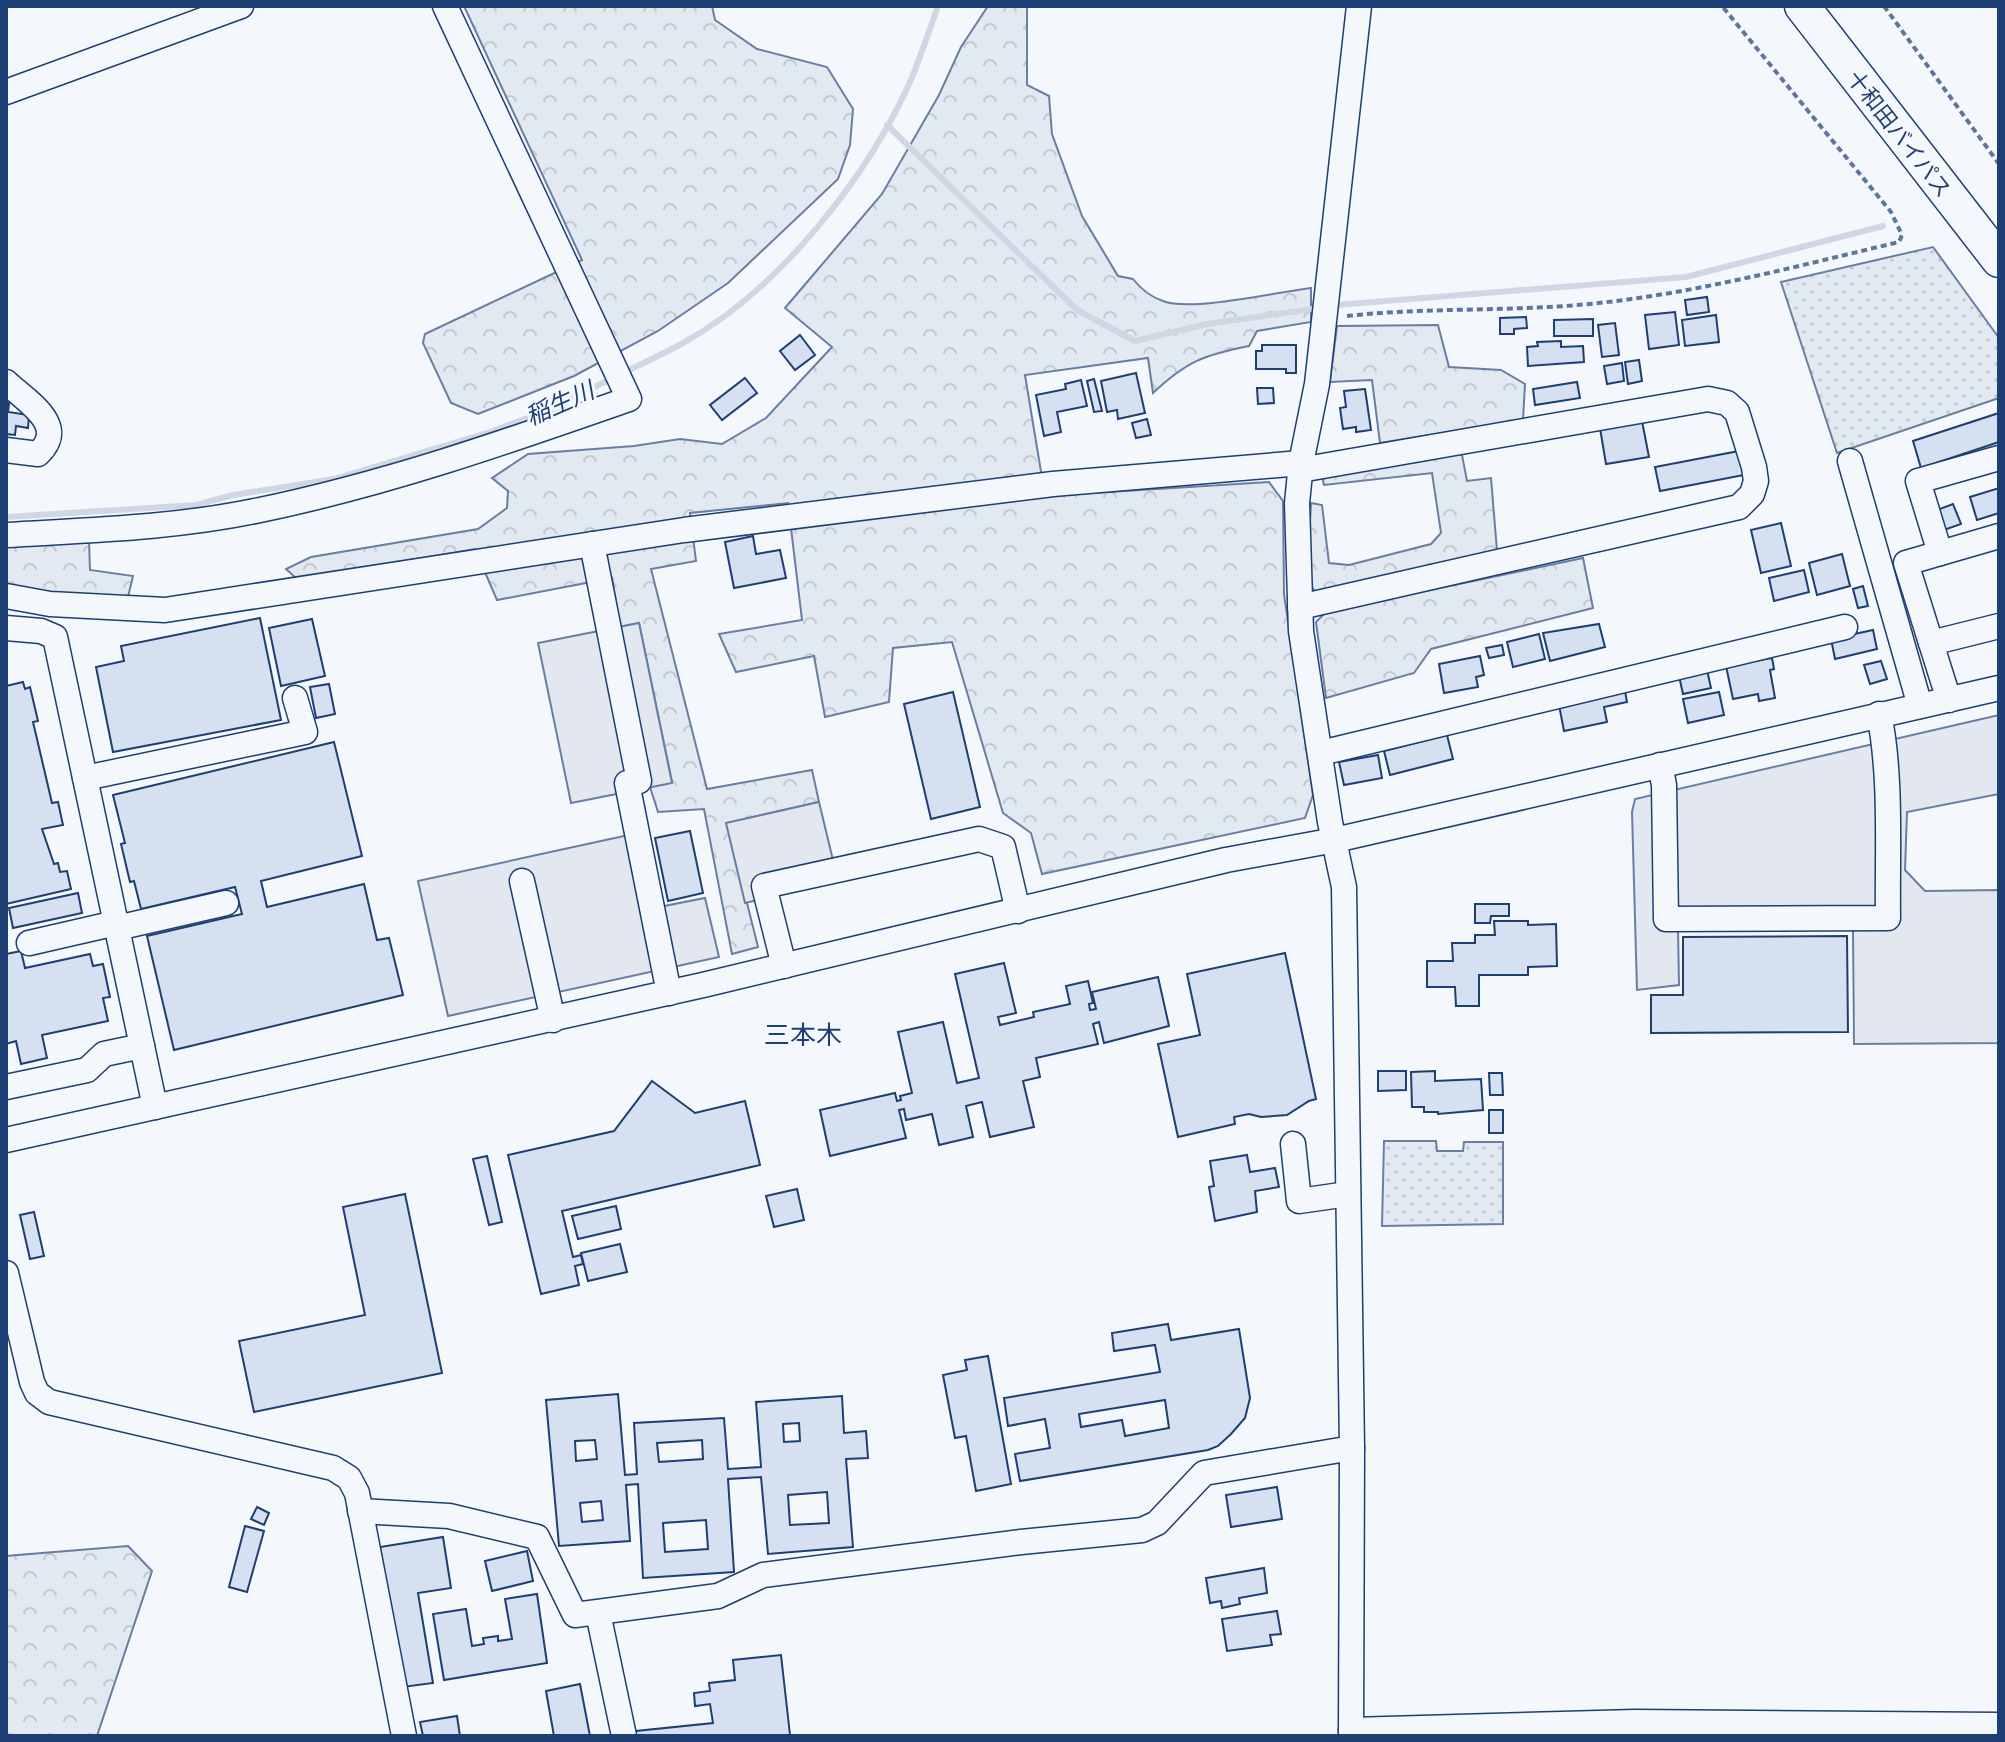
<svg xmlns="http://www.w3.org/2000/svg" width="2005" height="1742" viewBox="0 0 2005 1742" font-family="'Playfair Display','Noto Sans JP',serif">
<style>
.green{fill:url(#green-dots);stroke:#687fa3;stroke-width:2}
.forest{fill:url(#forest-crowns);stroke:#687fa3;stroke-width:2}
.parking{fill:#e3e8f0;stroke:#687fa3;stroke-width:2}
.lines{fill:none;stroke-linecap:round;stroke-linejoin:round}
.stream{stroke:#cfd7e4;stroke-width:6}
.building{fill:#d5e0f0;stroke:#1d3f73;stroke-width:2;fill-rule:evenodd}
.minor-casing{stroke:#1d3f73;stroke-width:27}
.highway-casing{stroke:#1d3f73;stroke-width:37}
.path{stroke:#5e769c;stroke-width:4;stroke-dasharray:6 4;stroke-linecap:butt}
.minor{stroke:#f4f7fb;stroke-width:24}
.highway{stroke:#f4f7fb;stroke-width:34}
.labels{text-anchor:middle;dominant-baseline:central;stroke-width:6;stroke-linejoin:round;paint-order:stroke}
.street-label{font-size:22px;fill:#1d3f73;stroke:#f4f7fb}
.water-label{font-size:24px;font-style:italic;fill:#1d3f73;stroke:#f4f7fb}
.quarter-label{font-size:26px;fill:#1d3f73;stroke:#f4f7fb}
</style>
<defs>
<pattern id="green-dots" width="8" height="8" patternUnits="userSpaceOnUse" patternTransform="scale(2)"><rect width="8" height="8" fill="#e3e9f0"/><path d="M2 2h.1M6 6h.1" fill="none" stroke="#c2c9d1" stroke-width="1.8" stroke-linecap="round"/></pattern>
<pattern id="forest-crowns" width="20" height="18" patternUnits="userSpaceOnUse" patternTransform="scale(2)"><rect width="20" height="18" fill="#e3e9f0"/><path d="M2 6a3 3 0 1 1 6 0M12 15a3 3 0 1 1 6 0" fill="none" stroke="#c2c9d1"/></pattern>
</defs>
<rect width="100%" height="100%" fill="#f4f7fb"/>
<g class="green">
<path d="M1933 247 1999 338V398L1837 453 1781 282Z"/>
<path d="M1384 1141H1436L1437 1151H1463L1464 1142H1503V1224L1382 1226Z"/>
</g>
<g class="forest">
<path d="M464 6H712L715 20 757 49 827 67 853 109 850 145 838 179 728 283 658 331 574 376 478 414 451 403 423 343 425 334 582 260Z"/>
<path d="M988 6H1027V85L1049 96 1052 134 1082 216 1118 276 1133 279C1140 288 1151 297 1163 301 1191 312 1278 292 1311 288V322L1257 331 1249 346C1204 355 1187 361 1153 393L1148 358 1025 375 1045 496 1269 482 1283 501 1284 594 1313 795 1305 818 1042 874 1031 833 1003 813 952 642 893 648 889 702 825 717 814 656 736 672 719 634 802 620 788 503 690 513 696 561 651 569 707 789 812 770 819 802 727 823 758 947 732 954 704 809 658 812 650 787 672 782 639 623 620 627 612 578 497 600 475 549 297 579 286 569 311 557 478 529 507 508 508 491 492 478 528 454 634 446 680 439 722 444 766 418 832 347 785 308 882 194 939 95 961 47Z"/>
<path d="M1438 325 1449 367 1501 370 1525 384 1523 420 1380 443 1372 380 1330 382 1337 326Z"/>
<path d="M1450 453 1462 455 1467 481 1491 478 1497 551 1315 592 1307 579 1311 503 1322 505 1329 563 1349 565 1431 544 1441 533 1432 473 1324 485 1321 472Z"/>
<path d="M89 541 90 570 133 576 128 597 39 592 6 587V544Z"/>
<path d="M1583 558 1593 608 1431 649 1414 673 1326 698 1316 622 1326 612Z"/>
<path d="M128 1546 152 1571 97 1736H6V1556Z"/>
</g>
<g class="parking">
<path d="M639 623 672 783 571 803 538 643Z"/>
<path d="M1999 715V794L1907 812 1905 870 1925 891 1999 890V1043L1854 1044 1853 930 1678 929 1679 985 1637 990 1632 812 1635 799Z"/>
<path d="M819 802 838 881 745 903 726 823Z"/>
<path d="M647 831 664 906 705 898 719 957 448 1016 418 881Z"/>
</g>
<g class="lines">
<g class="stream">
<path d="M887 125 1077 310 1135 341 1207 324 1319 308"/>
<path d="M1336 305 1686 277 1883 226"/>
<path d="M623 373C643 363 663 354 683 343 779 290 870 175 913 75 922 52 930 29 938 6"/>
<path d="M6 517 196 505 233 495 334 479 490 432 546 411 613 378"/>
</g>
</g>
<g class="building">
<path d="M1707 297 1709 312 1687 315 1685 300Z"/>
<path d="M1675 312 1679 345 1649 349 1645 315Z"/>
<path d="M1716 315 1719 342 1685 346 1682 320Z"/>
<path d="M1526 317 1527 328 1514 329V334H1500V318Z"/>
<path d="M1593 319V336H1554V320Z"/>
<path d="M1615 323 1619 355 1602 357 1598 325Z"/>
<path d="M800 335 815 355 795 370 780 351Z"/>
<path d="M1561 341V347L1583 346 1584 362 1528 366 1527 347 1538 346 1537 342Z"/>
<path d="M1262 345H1296V373H1286V369H1256V351H1262Z"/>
<path d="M1639 360 1642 381 1628 384 1625 362Z"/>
<path d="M1622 363 1624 381 1607 384 1604 366Z"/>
<path d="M1136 373 1145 413 1118 419 1117 410 1107 412 1101 381Z"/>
<path d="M745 378 757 393 722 420 710 405Z"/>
<path d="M1094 379 1102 411 1094 412 1087 381Z"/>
<path d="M1081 380 1087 406 1057 412 1061 432 1044 436 1036 395 1066 389 1065 384Z"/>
<path d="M1577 382 1580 398 1535 405 1533 389Z"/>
<path d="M1257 388H1273L1274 403 1258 404Z"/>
<path d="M1365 389 1371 430 1356 432V427L1343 429 1340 408 1346 407 1344 391Z"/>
<path d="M6 395 10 396 8 412 29 415 28 428 16 426 15 435 6 434Z"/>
<path d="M1999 413V442L1921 468 1913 441Z"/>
<path d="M1147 419 1151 435 1136 438 1132 423Z"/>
<path d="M1642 421 1649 457 1606 464 1600 428Z"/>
<path d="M1739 451 1744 475 1660 491 1655 467Z"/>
<path d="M1999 488V513L1977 520 1970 497Z"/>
<path d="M1953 504 1961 524 1944 530 1937 510Z"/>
<path d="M1781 523 1791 566 1761 573 1751 530Z"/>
<path d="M753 536 756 554 780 550 786 578 734 588 725 542Z"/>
<path d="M1842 554 1850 586 1817 595 1809 563Z"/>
<path d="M1804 570 1809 592 1774 601 1769 578Z"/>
<path d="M1863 586 1868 606 1858 608 1853 589Z"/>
<path d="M260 618 281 720 113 752 96 667 124 661 121 646Z"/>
<path d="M312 619 325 676 281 686 269 628Z"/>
<path d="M1599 624 1605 647 1550 661 1543 633Z"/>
<path d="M1873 630 1877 649 1835 659 1831 639Z"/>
<path d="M1539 634 1545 659 1513 667 1507 642Z"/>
<path d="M1502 645 1504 655 1489 658 1486 648Z"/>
<path d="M1480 656 1484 675 1476 677 1478 687 1444 693 1439 664Z"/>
<path d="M1772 658 1774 669 1770 670 1775 698 1759 701 1758 694 1733 699 1726 666Z"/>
<path d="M1881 661 1887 679 1870 684 1864 665Z"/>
<path d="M1707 670 1711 688 1683 694 1679 676Z"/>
<path d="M23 682 25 689 30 687 38 721 33 722 52 803 58 802 63 825 42 829 54 864 58 863 60 872 67 871 71 889 6 904V686Z"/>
<path d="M329 684 335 714 316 718 310 687Z"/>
<path d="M1625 691 1627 702 1604 707 1607 722 1564 731 1559 705Z"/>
<path d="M953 692 980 807 931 819 904 704Z"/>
<path d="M1719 692 1724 715 1688 723 1683 699Z"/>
<path d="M1447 735 1453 759 1390 775 1384 751Z"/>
<path d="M334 742 362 856 261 881 267 907 364 884 377 940 389 938 403 995 174 1050 147 936 242 914 235 887 141 909 134 881 130 882 121 844 125 843 113 795Z"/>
<path d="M1378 755 1382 778 1344 785 1339 762Z"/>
<path d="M690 831 703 893 668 901 655 838Z"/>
<path d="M78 893 82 913 13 928 9 908Z"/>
<path d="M1475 904H1509V916H1491L1490 923H1475Z"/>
<path d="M1494 921H1528V925L1556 924 1557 966 1528 967V975H1479V1006H1456L1455 987H1427V961H1453L1452 943H1475V935H1495Z"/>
<path d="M1847 936 1848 1032 1651 1033V995H1683V937Z"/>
<path d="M21 951 25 968 90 954 93 966 103 964 110 997 103 998 108 1021 42 1035 47 1058 21 1064 16 1041 6 1044V954Z"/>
<path d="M1285 953 1316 1099 1309 1101 1287 1115 1261 1117 1249 1114 1234 1117 1235 1124 1178 1137 1158 1044 1200 1035 1187 974Z"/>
<path d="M1004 963 1016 1013 998 1017 1000 1025 1034 1017 1033 1012 1070 1004 1066 986 1088 981 1093 1003 1089 1004 1090 1010 1096 1009 1092 992 1158 977 1169 1026 1104 1043 1099 1022 1093 1024 1098 1044 1036 1058 1040 1077 1023 1081 1034 1127 990 1137 982 1102 966 1106 973 1137 939 1145 932 1114 906 1120 904 1109 899 1110 906 1138 830 1156 820 1110 895 1093 897 1101 901 1100 900 1096 912 1093 898 1032 943 1022 957 1083 979 1078 955 974Z"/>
<path d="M1378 1071H1406V1090L1378 1091Z"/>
<path d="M1435 1071V1081L1481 1079 1483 1110 1438 1114V1112H1424V1107H1412L1411 1072Z"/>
<path d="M1489 1073H1502L1503 1095H1490Z"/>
<path d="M652 1081 695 1113 745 1101 760 1165 562 1211 573 1257 581 1255 583 1264 575 1266 579 1285 541 1294 508 1155 614 1131Z"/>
<rect x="1489" y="1110" width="14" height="23"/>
<path d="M1247 1155 1250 1172 1275 1168 1279 1187 1255 1191 1257 1212 1215 1221 1209 1187 1214 1186 1210 1161Z"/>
<path d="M487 1156 502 1222 489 1225 473 1159Z"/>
<path d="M797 1189 804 1220 774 1227 766 1196Z"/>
<path d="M405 1194 442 1373 254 1412 239 1341 365 1315 343 1207Z"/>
<path d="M616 1206 621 1229 578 1239 572 1216Z"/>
<path d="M34 1212 44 1256 30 1259 20 1215Z"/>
<path d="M620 1244 627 1272 588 1281 581 1253Z"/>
<path d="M1168 1324 1171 1340 1239 1329 1250 1398 1245 1418 1231 1434 1218 1446 1208 1450 1020 1481 1015 1454 1050 1448 1045 1419 1008 1426 1004 1398 1160 1372 1155 1345 1114 1351 1112 1333ZM1165 1400 1169 1428 1125 1436 1122 1420 1081 1427 1079 1414Z"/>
<path d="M988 1356 1011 1484 976 1491 966 1436 955 1438 943 1375 967 1370 965 1360Z"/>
<path d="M618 1394 625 1475 637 1474 634 1423 724 1418 728 1469 761 1467 756 1402 842 1396 844 1433 866 1431 868 1458 846 1459 853 1547 768 1554 761 1477 728 1479 734 1572 643 1578 638 1484 626 1485 630 1541 559 1546 546 1400ZM799 1423 800 1441 784 1442 783 1424ZM595 1440 597 1459 576 1461 575 1441ZM702 1440 703 1459 659 1462 657 1443ZM827 1492 829 1523 790 1525 788 1495ZM601 1501 603 1520 582 1522 580 1503ZM706 1520 708 1549 665 1552 663 1523Z"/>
<path d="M1277 1487 1282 1519 1231 1527 1226 1495Z"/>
<path d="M257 1507 269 1513 264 1525 251 1519Z"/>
<path d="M245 1526 264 1531 247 1592 229 1587Z"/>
<path d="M443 1537 451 1588 418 1593 433 1683 403 1687 380 1547Z"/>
<path d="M527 1551 533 1581 492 1591 485 1561Z"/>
<path d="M1264 1568 1267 1593 1239 1598 1240 1604 1222 1608 1221 1601 1210 1603 1206 1578Z"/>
<path d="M537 1594 547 1663 444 1680 433 1614 466 1609 472 1646 484 1644 483 1638 498 1636V1641L512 1639 505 1599Z"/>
<path d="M1277 1611 1281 1634 1270 1635 1272 1645 1227 1651 1222 1619Z"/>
<path d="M781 1655 790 1735 636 1736V1731L713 1723 710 1704 695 1706 694 1693 710 1691 709 1683 735 1680 733 1660Z"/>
<path d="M580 1684 590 1736H554L546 1691Z"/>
<path d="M457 1716 460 1736H423L420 1722Z"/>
</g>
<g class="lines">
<g class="minor-casing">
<g id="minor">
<path d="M6 92 241 6"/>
<path d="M6 382C27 402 69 425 38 454L6 450"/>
<path d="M1850 461 1920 706"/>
<path d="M1300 470 1708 399 1727 403 1737 412 1754 467 1756 481 1752 494 1739 507 1300 607"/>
<path d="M6 535C89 530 173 528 255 511 383 485 506 442 629 399L445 6"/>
<path d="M592 544 639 781 627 783 669 993"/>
<path d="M1940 553 1918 481 1999 458"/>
<path d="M6 596 50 604 165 610 684 530 1053 484 1301 463"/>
<path d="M6 628 41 631 55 637 155 1107"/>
<path d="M1931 643 1906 563 1999 536"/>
<path d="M1949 700 1931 643 1999 626"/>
<path d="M1321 753 1845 627"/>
<path d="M1660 765 1664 785 1666 919 1888 918C1887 854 1892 777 1879 714"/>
<path d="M85 778 305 732 295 698"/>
<path d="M522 881 553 1020"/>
<path d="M117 928 226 903"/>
<path d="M29 943 116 923"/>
<path d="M784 966 764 886 979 839 1003 847 1018 911"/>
<path d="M6 1087 87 1070 104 1054 142 1046"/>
<path d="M6 1140 703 985 1226 860 1335 840 1999 688"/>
<path d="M1293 1144 1299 1201 1348 1194"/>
<path d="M6 1273 32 1382 37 1393 49 1402 333 1468 349 1478 357 1493 404 1736"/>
<path d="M360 1511 449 1516 537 1537 575 1615 718 1596 763 1575 1021 1542 1142 1530 1157 1523 1204 1473 1352 1448"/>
<path d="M598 1613 624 1736"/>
<path d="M1351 1730 1635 1722 1999 1725"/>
<path d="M1351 1736 1352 1448 1344 887 1330 822 1301 631 1297 503 1301 463 1317 384 1359 6"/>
</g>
</g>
<g class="highway-casing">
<path id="highway" d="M1802 6 1999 260"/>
</g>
<g class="path">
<path d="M1884 6 1999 164"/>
<path d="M1347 316C1420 308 1493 311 1565 306 1679 298 1789 268 1899 242L1902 235 1891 212 1722 6"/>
</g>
<use href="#minor" class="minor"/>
<use href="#highway" class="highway"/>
</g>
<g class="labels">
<g class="street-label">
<text transform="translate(1900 133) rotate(52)">十和田バイパス</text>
</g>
<g class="water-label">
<text transform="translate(559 402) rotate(-24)">稲生川</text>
</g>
<g class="quarter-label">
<text x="803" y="1033">三本木</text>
</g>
</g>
<rect width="2005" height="1742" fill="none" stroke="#1d3f73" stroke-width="16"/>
</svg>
